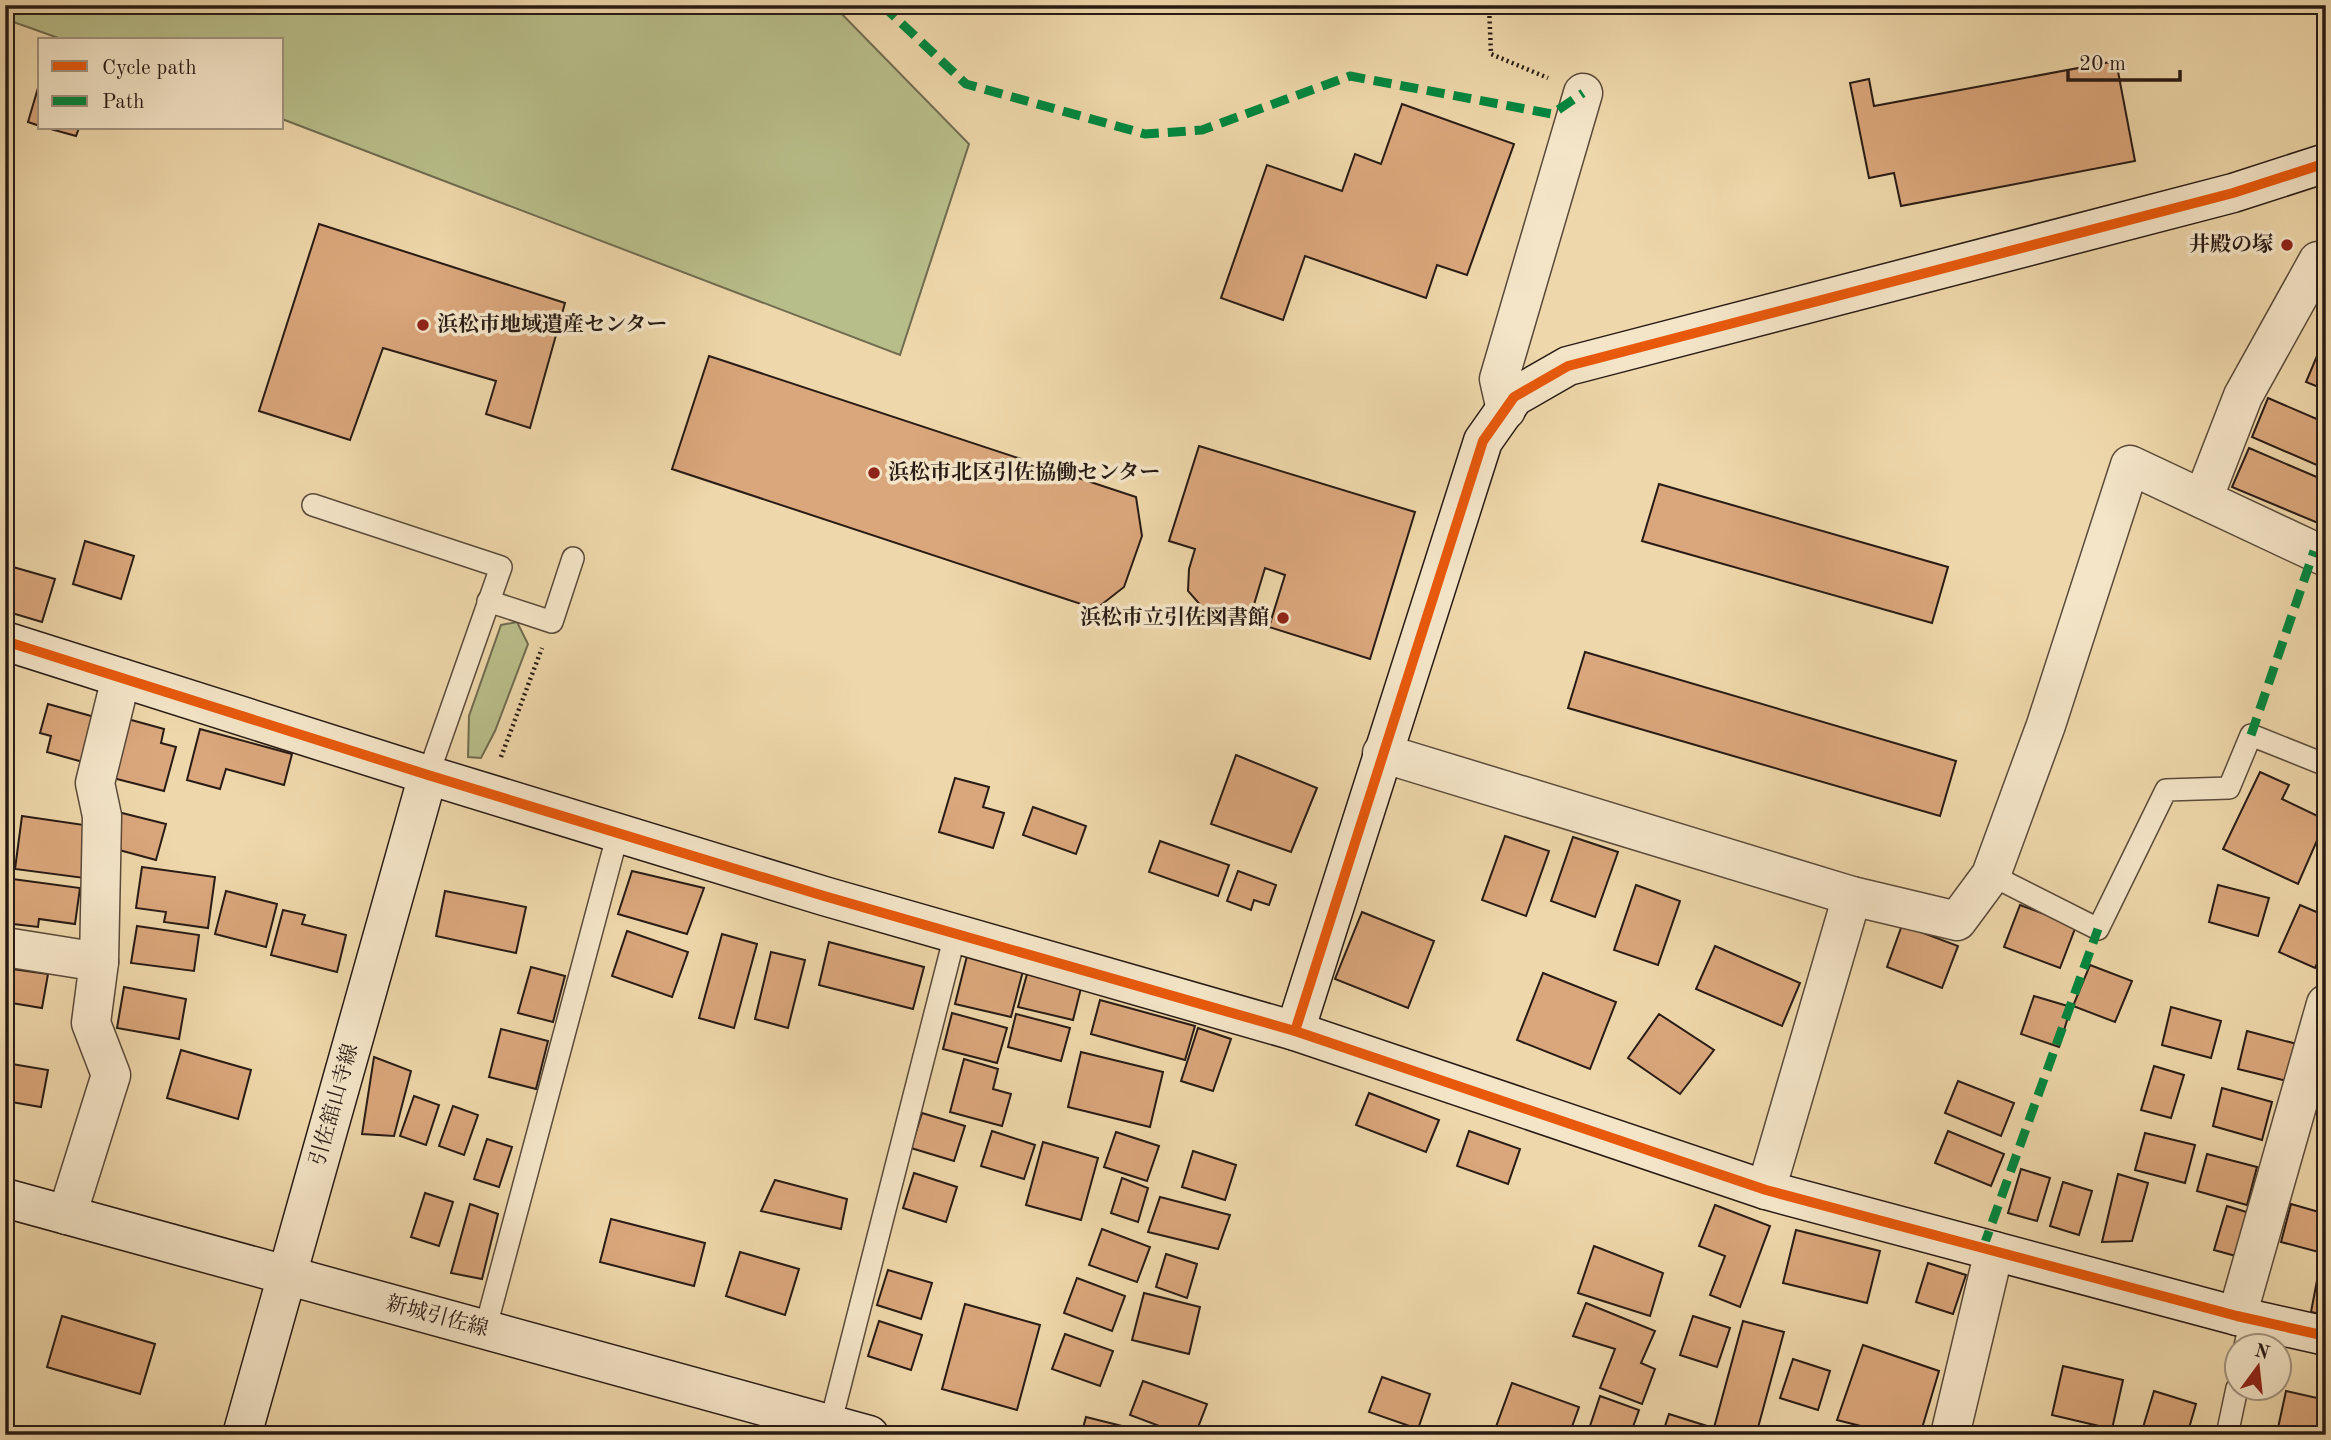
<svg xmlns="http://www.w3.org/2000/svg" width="2331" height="1440" viewBox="0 0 2331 1440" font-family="'Old Standard TT','Noto Serif JP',serif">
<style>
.green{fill:#b8be8a;stroke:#706c50;stroke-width:2}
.building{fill:#daa67b;stroke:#281b15;stroke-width:2}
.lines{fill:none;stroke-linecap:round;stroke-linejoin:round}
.lane-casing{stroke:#5a4a3a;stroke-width:24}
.street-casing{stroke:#5a4a3a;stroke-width:41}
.secondary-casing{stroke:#281b15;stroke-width:41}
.path{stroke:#281b15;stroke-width:4.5;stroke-dasharray:2 3.5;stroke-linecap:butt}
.lane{stroke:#f4e5c8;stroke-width:21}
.street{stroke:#f4e5c8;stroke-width:38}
.secondary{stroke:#f4e5c8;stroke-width:38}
.quiet{stroke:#00873e;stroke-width:9;stroke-dasharray:18 9;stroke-linecap:butt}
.cycleway-casing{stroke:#f4e5c8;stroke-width:15}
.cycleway{stroke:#e8590c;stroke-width:10}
.poi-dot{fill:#8f2418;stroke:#f4e5c8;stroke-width:2.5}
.labels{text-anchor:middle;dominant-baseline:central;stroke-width:7;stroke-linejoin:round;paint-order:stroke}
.poi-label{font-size:21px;font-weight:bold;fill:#281b15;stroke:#f4e5c8;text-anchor:end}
.street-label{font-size:21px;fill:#281b15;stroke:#f4e5c8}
</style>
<rect width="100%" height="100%" fill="#eed7aa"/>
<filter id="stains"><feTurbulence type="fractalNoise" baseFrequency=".00286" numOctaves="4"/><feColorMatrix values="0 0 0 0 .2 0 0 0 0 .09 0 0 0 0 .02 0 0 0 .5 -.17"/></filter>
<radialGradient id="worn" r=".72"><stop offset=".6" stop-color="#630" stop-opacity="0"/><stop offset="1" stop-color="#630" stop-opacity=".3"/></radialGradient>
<g class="green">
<path d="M5 5H833L969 144 900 355 282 119V40H64L5 19Z"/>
<path d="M517 622 528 644 495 731 481 758 468 757 469 716 501 625Z"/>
</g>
<g class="building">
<path d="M2116 61 2135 161 1901 206 1894 173 1869 178 1850 83 1869 79 1874 106Z"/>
<path d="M40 81V126L28 122Z"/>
<path d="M1402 104 1514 144 1467 275 1437 265 1426 298 1305 256 1283 320 1221 298 1267 165 1342 191 1355 154 1381 164Z"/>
<path d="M47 128H79L76 136Z"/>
<path d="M319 224 565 303 530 428 486 414 496 381 383 348 350 440 259 411Z"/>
<path d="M2322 344 2326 346V390L2306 382Z"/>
<path d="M709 356 1136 497 1142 536 1124 587 1096 609 672 469Z"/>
<path d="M2268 398 2326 423V469L2252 437Z"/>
<path d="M1199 446 1415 512 1370 659 1269 627 1285 575 1265 568 1252 611 1236 620 1210 616 1188 591 1189 569 1195 549 1169 541Z"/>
<path d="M2249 448 2326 481V505L2318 523 2232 487Z"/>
<path d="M1659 484 1948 567 1932 623 1642 541Z"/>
<path d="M85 541 134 556 121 599 73 584Z"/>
<path d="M6 565 55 579 42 622 5 611Z"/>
<path d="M1585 652 1956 761 1940 816 1568 708Z"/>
<path d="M48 704 102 719 90 764 47 752 51 736 40 733Z"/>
<path d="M124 718 164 729 161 743 176 747 164 791 109 777Z"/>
<path d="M200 729 292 754 284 785 226 769 220 789 187 780Z"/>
<path d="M1236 755 1317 788 1291 852 1211 824Z"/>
<path d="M2260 772 2289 785 2282 799 2326 820 2298 884 2223 849Z"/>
<path d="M955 778 989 787 983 807 1004 813 993 848 939 832Z"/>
<path d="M1033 807 1086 826 1076 854 1023 835Z"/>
<path d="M118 812 166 824 156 860 108 847Z"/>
<path d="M22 816 91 826 84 878 15 869Z"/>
<path d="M1505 836 1549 851 1526 916 1482 900Z"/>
<path d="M1573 837 1618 852 1595 917 1551 901Z"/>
<path d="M1160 841 1229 865 1218 896 1149 872Z"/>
<path d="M142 867 215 877 208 928 164 922 166 912 136 908Z"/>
<path d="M632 871 704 888 687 934 618 914Z"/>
<path d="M1238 871 1276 885 1269 905 1254 900 1251 910 1227 901Z"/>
<path d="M5 878 80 888 75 924 39 919 38 927 5 923Z"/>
<path d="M1636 885 1680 901 1658 965 1614 950Z"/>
<path d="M2218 885 2269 898 2258 936 2209 922Z"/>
<path d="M226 891 277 904 266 947 215 934Z"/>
<path d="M445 891 526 907 516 953 436 936Z"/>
<path d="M2020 905 2076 926 2060 968 2004 947Z"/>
<path d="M2300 905 2326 916V944L2315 968 2279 952Z"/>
<path d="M283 910 305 915 302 924 346 935 337 972 271 955Z"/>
<path d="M1362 912 1434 941 1408 1008 1335 979Z"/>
<path d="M1902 925 1958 946 1942 988 1887 967Z"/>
<path d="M137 926 199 935 194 971 131 963Z"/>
<path d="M627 931 688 952 672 997 612 976Z"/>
<path d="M722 934 757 944 734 1028 699 1018Z"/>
<path d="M829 942 924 967 913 1009 819 985Z"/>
<path d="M1715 946 1800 983 1782 1026 1696 989Z"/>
<path d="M771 952 805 960 788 1028 755 1019Z"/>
<path d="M967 956 1023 971 1011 1017 955 1004Z"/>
<path d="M2090 965 2132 981 2115 1022 2073 1006Z"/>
<path d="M531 967 565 976 553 1022 518 1013Z"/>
<path d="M5 968 48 974 42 1008 5 1002Z"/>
<path d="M1543 973 1616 1002 1590 1069 1517 1040Z"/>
<path d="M1027 974 1081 988 1073 1020 1018 1007Z"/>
<path d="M124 987 186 999 179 1039 117 1028Z"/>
<path d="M2034 996 2071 1007 2059 1047 2021 1034Z"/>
<path d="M1100 1000 1195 1026 1185 1060 1091 1034Z"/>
<path d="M2171 1007 2221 1021 2211 1058 2162 1045Z"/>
<path d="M952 1013 1007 1028 997 1063 943 1049Z"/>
<path d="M1016 1014 1070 1028 1061 1061 1008 1047Z"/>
<path d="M1659 1014 1714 1050 1680 1094 1628 1058Z"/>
<path d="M1198 1028 1231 1039 1213 1091 1181 1081Z"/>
<path d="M501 1029 548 1041 536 1089 489 1077Z"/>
<path d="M2247 1031 2297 1044 2287 1081 2238 1069Z"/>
<path d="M181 1050 251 1070 238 1119 167 1098Z"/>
<path d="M1081 1052 1163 1072 1150 1127 1068 1107Z"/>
<path d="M374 1057 411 1071 394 1136 362 1134Z"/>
<path d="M964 1059 998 1069 993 1089 1011 1094 1002 1126 950 1112Z"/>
<path d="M6 1063 48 1070 41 1107 5 1101Z"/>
<path d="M2154 1066 2184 1075 2171 1118 2141 1110Z"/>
<path d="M1958 1081 2014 1103 2001 1136 1945 1113Z"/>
<path d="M2222 1088 2272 1102 2262 1140 2213 1126Z"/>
<path d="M1369 1093 1439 1120 1426 1152 1356 1125Z"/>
<path d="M414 1096 439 1105 426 1145 400 1136Z"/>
<path d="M453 1106 478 1115 464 1155 439 1146Z"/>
<path d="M922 1113 965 1126 954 1161 911 1148Z"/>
<path d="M992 1131 1035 1145 1024 1179 981 1166Z"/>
<path d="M1469 1131 1520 1149 1508 1184 1457 1166Z"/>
<path d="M1948 1131 2004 1154 1991 1186 1935 1163Z"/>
<path d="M1116 1132 1159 1146 1147 1181 1104 1167Z"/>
<path d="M2145 1133 2195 1145 2185 1183 2135 1170Z"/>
<path d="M487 1139 512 1147 499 1187 474 1179Z"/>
<path d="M1043 1142 1098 1158 1081 1220 1026 1205Z"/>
<path d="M1193 1151 1236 1165 1225 1200 1182 1187Z"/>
<path d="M2207 1154 2257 1167 2247 1205 2197 1191Z"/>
<path d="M2021 1169 2050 1178 2037 1221 2008 1213Z"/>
<path d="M914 1173 957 1187 946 1222 903 1208Z"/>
<path d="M2118 1174 2148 1183 2132 1241 2102 1242Z"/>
<path d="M1122 1178 1148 1188 1138 1222 1111 1213Z"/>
<path d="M775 1180 847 1199 841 1229 761 1211Z"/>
<path d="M2063 1182 2092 1191 2079 1235 2050 1226Z"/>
<path d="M425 1193 453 1202 439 1246 411 1237Z"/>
<path d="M1160 1197 1230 1215 1218 1249 1148 1232Z"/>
<path d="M470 1204 498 1214 482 1279 451 1273Z"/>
<path d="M2291 1204 2326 1214V1254L2281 1242Z"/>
<path d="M1715 1205 1770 1226 1740 1307 1710 1295 1725 1256 1699 1246Z"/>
<path d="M2227 1206 2256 1215 2243 1258 2214 1250Z"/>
<path d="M611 1219 705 1243 694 1286 600 1262Z"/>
<path d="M1102 1229 1150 1247 1137 1282 1089 1265Z"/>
<path d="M1796 1230 1880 1251 1867 1303 1783 1283Z"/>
<path d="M1594 1246 1663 1273 1650 1316 1578 1293Z"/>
<path d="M740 1252 799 1269 785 1315 726 1296Z"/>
<path d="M1166 1254 1197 1264 1187 1298 1156 1287Z"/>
<path d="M1928 1263 1966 1275 1953 1314 1916 1302Z"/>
<path d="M888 1270 932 1283 921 1319 877 1305Z"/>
<path d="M2318 1275 2326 1276V1315L2311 1312Z"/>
<path d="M1077 1278 1125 1296 1112 1331 1064 1313Z"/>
<path d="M1144 1293 1200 1307 1189 1354 1132 1340Z"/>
<path d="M1586 1303 1655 1331 1641 1363 1655 1369 1642 1404 1600 1388 1615 1349 1573 1336Z"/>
<path d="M965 1304 1040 1325 1017 1410 942 1389Z"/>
<path d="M62 1316 155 1344 140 1394 47 1367Z"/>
<path d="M1693 1316 1730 1328 1717 1367 1680 1355Z"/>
<path d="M879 1321 922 1335 911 1370 868 1356Z"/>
<path d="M1743 1321 1784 1332 1756 1435H1712Z"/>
<path d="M1065 1334 1113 1351 1100 1386 1052 1369Z"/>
<path d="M1863 1345 1939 1371 1920 1435H1896L1837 1420Z"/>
<path d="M1793 1359 1830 1371 1818 1410 1780 1398Z"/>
<path d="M2063 1366 2123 1380 2112 1429 2052 1415Z"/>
<path d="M1382 1377 1430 1394 1418 1429 1369 1412Z"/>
<path d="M1143 1381 1207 1404 1195 1435H1183L1130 1415Z"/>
<path d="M1512 1383 1579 1407 1569 1435H1493Z"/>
<path d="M2154 1391 2196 1404 2187 1435 2141 1434Z"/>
<path d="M2286 1391 2326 1400V1435L2278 1428Z"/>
<path d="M1600 1396 1639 1410 1630 1435H1587Z"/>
<path d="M1669 1414 1707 1426 1704 1435H1662Z"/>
<path d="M1086 1417 1142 1431 1141 1435H1081Z"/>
</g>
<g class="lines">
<g class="lane-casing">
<g id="lane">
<path d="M313 505 501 567 428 775"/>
<path d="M488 601 552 622 573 558"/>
<path d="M1991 875 2098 929 2166 790 2229 788 2251 735 2326 765"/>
<path d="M485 1330 618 833"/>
<path d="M2245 1346 2251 1319"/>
<path d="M830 1425 956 931"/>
<path d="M2227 1435 2237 1388"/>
</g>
</g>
<g class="street-casing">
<g id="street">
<path d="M1506 410 1499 379 1583 93"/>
<path d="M2203 499 2243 396 2318 261"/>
<path d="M1382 753 1852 896 1957 921 1991 875 2046 725 2130 465 2326 557"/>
<path d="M5 947 99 962 91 1023 111 1075 67 1215"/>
<path d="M99 962 102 816 95 783 121 678"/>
<path d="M1766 1190 1852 896"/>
<path d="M2237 1316 2326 1004"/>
<path d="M1950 1435 1994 1251"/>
</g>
</g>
<g class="secondary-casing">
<g id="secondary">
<path d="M5 641 428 775 824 896 1295 1031 1766 1190 2237 1316 2326 1336"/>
<path d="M1295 1031 1483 441 1514 397 1568 366 2233 193 2326 163"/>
<path d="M5 1198 869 1435"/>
<path d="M242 1435 428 775"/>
</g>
</g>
<g class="path">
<path d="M1489 5 1491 54 1548 78"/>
<path d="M501 757 542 648"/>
</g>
<use href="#lane" class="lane"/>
<use href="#street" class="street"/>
<use href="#secondary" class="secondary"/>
<g class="quiet">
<path d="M882 5 966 84 1145 134 1202 130 1350 76 1552 114 1583 93"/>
<path d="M2318 261 2326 256"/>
<path d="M2251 735 2314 551"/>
<path d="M1983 1248 2098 929"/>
</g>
<g class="cycleway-casing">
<g id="cycleway">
<path d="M5 641 428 775 824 896 1295 1031 1766 1190 2237 1316 2326 1336"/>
<path d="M1295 1031 1483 441 1514 397 1568 366 2233 193 2326 163"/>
</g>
</g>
<use href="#cycleway" class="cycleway"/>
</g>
<g class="poi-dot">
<circle cx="2287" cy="245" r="7"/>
<circle cx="423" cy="325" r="7"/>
<circle cx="874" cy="473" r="7"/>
<circle cx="1283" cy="618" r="7"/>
</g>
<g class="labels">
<g class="poi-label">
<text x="2273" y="245">井殿の塚</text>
<text x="437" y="325" text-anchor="start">浜松市地域遺産センター</text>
<text x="888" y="473" text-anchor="start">浜松市北区引佐協働センター</text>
<text x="1269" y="618">浜松市立引佐図書館</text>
</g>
<g class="street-label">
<text transform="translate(335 1105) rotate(-74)">引佐舘山寺線</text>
<text transform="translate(437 1317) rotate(15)">新城引佐線</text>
</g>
</g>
<rect width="2331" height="1440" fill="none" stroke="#eed7aa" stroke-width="28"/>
<rect x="7" y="7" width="2317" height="1426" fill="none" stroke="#281b15" stroke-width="3.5"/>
<rect x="14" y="14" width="2303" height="1412" fill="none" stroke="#281b15" stroke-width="2"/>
<rect x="38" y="38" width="245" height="91" fill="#f4e5c8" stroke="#a29480" stroke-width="2"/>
<rect x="52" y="61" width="35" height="10" fill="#e8590c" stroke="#a29480" stroke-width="2"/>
<text x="102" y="74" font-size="21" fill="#281b15">Cycle path</text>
<rect x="52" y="96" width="35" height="10" fill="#00873e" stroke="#a29480" stroke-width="2"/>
<text x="102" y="108" font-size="21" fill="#281b15">Path</text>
<g transform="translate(2258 1367) rotate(15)"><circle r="33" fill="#f4e5c8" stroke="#a29480" stroke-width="2"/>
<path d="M0-5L12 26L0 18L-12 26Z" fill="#8f2418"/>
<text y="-10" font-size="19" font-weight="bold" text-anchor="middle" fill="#281b15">N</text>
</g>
<path d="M2068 70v10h112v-10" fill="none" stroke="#281b15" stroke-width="3.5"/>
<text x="2079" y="70" font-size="21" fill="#281b15" stroke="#f4e5c8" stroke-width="5" paint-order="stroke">20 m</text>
<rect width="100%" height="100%" filter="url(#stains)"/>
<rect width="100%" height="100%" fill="url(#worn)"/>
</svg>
